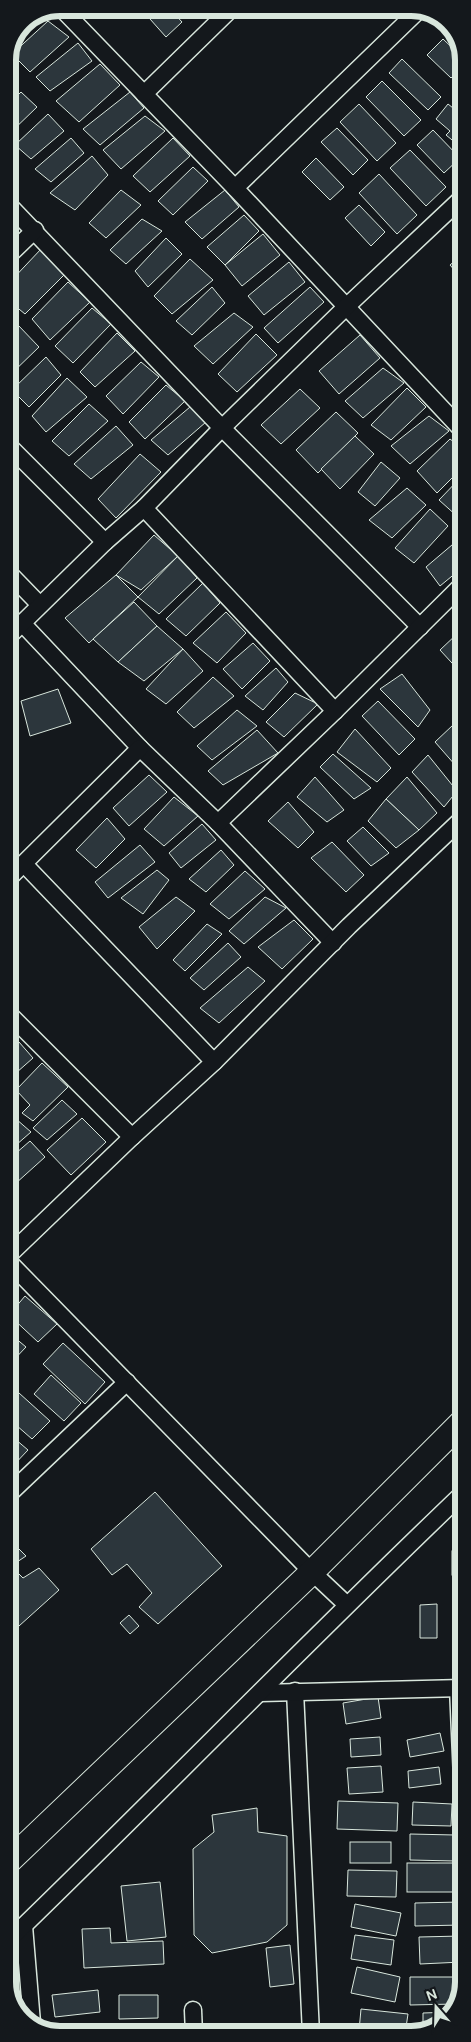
<svg xmlns="http://www.w3.org/2000/svg" width="471" height="2042" viewBox="0 0 471 2042" font-family="'DM Sans',sans-serif">
<style>
.building{fill:#2c363c;stroke:#d8e6dc}
.lines{fill:none;stroke-linecap:round;stroke-linejoin:round}
.street-casing{stroke:#d8e6dc;stroke-width:19}
.secondary-casing{stroke:#d8e6dc;stroke-width:26}
.street{stroke:#14181c;stroke-width:16}
.secondary{stroke:#14181c;stroke-width:24}
.rim{fill:none;stroke:#d8e6dc;stroke-width:6}
</style>
<rect width="100%" height="100%" fill="#14181c"/>
<g class="building">
<path d="M144 8H169L182 22 166 37 142 10Z"/>
<path d="M187 8H208L197 18Z"/>
<path d="M48 21 69 37 30 72 12 54Z"/>
<path d="M450 26 457 39 446 30Z"/>
<path d="M443 39 463 58V67L451 78 427 55Z"/>
<path d="M78 43 92 61 50 91 36 77Z"/>
<path d="M402 59 441 97 428 110 389 73Z"/>
<path d="M100 64 120 85 79 122 56 101Z"/>
<path d="M8 81 12 87 8 91Z"/>
<path d="M382 81 421 120 404 136 366 97Z"/>
<path d="M21 92 37 107 8 135V105Z"/>
<path d="M130 92 144 108 100 145 83 129Z"/>
<path d="M359 104 396 143 377 161 340 122Z"/>
<path d="M448 104 463 116V149L446 135 450 131 436 119Z"/>
<path d="M48 114 64 131 31 159 15 145Z"/>
<path d="M145 116 165 131 121 169 103 150Z"/>
<path d="M337 128 368 160 353 175 321 142Z"/>
<path d="M433 130 460 158 444 173 417 145Z"/>
<path d="M71 138 84 153 51 182 35 169Z"/>
<path d="M173 138 190 156 150 192 133 176Z"/>
<path d="M410 150 446 187 426 206 390 168Z"/>
<path d="M92 156 108 175 75 210 50 193Z"/>
<path d="M316 158 344 187 330 200 302 172Z"/>
<path d="M193 167 208 181 173 215 158 201Z"/>
<path d="M379 174 417 215 397 234 359 193Z"/>
<path d="M121 190 141 205 106 238 89 223Z"/>
<path d="M225 190 239 207 202 239 185 222Z"/>
<path d="M359 205 385 232 371 246 345 218Z"/>
<path d="M244 215 259 231 225 265 207 247Z"/>
<path d="M8 216 14 223 8 229Z"/>
<path d="M142 219 162 231 126 264 110 250Z"/>
<path d="M263 234 280 255 242 286 225 265Z"/>
<path d="M166 238 182 254 148 287 135 271Z"/>
<path d="M42 248 67 272 25 314 8 300V284Z"/>
<path d="M463 254V280L450 265Z"/>
<path d="M190 259 213 280 172 314 154 296Z"/>
<path d="M289 262 305 282 264 315 248 296Z"/>
<path d="M68 282 90 302 50 340 32 319Z"/>
<path d="M212 287 225 303 192 335 176 321Z"/>
<path d="M310 287 324 302 278 343 264 328Z"/>
<path d="M92 308 111 324 73 363 55 346Z"/>
<path d="M234 313 253 327 213 364 194 346Z"/>
<path d="M18 325 39 347 8 377V336Z"/>
<path d="M117 333 135 351 95 387 80 372Z"/>
<path d="M256 334 277 355 237 392 218 374Z"/>
<path d="M360 335 380 358 339 394 319 371Z"/>
<path d="M46 357 61 375 29 407 12 390Z"/>
<path d="M141 362 159 377 123 414 106 396Z"/>
<path d="M383 368 404 383 363 418 345 401Z"/>
<path d="M67 378 87 397 46 432 32 416Z"/>
<path d="M166 385 185 401 145 439 129 422Z"/>
<path d="M407 388 426 407 391 440 371 425Z"/>
<path d="M300 389 320 408 281 444 261 425Z"/>
<path d="M89 404 108 421 69 456 52 441Z"/>
<path d="M190 407 206 422 168 455 151 440Z"/>
<path d="M336 412 358 433 318 473 296 450Z"/>
<path d="M429 416 449 431 410 464 391 446Z"/>
<path d="M116 426 133 445 91 479 74 464Z"/>
<path d="M355 436 374 454 340 489 321 469Z"/>
<path d="M450 439 463 449V467L437 493 417 471Z"/>
<path d="M140 454 161 472 116 518 98 499Z"/>
<path d="M381 462 400 478 375 506 358 492Z"/>
<path d="M463 475V512L458 517 439 500Z"/>
<path d="M407 488 426 505 392 538 369 520Z"/>
<path d="M430 509 448 526 414 563 395 548Z"/>
<path d="M154 535 178 556 141 590 116 575Z"/>
<path d="M459 539 463 543V567L440 586 426 567Z"/>
<path d="M178 556 197 578 159 614 138 597Z"/>
<path d="M116 575 138 597 89 643 65 618Z"/>
<path d="M203 583 220 603 186 636 166 619Z"/>
<path d="M8 585 19 597 8 607Z"/>
<path d="M134 602 157 626 118 662 93 639Z"/>
<path d="M226 612 246 633 217 663 193 643Z"/>
<path d="M157 626 183 649 144 681 118 662Z"/>
<path d="M458 633 463 638V675L440 650Z"/>
<path d="M253 643 270 661 242 689 223 669Z"/>
<path d="M183 649 203 671 166 704 146 689Z"/>
<path d="M276 668 288 682 263 710 245 696Z"/>
<path d="M402 674 430 710 418 727 380 689Z"/>
<path d="M213 677 234 696 194 728 177 712Z"/>
<path d="M58 689 71 723 30 736 21 701Z"/>
<path d="M295 693 318 704 284 737 266 722Z"/>
<path d="M378 701 415 739 399 755 362 716Z"/>
<path d="M237 710 257 726 212 760 197 746Z"/>
<path d="M453 725 463 736V774L435 742Z"/>
<path d="M355 729 391 768 377 782 337 752Z"/>
<path d="M257 730 278 753 223 785 208 771Z"/>
<path d="M333 754 371 788 354 799 320 767Z"/>
<path d="M428 755 457 791 444 807 412 772Z"/>
<path d="M149 775 167 792 129 826 113 808Z"/>
<path d="M315 777 344 810 327 822 297 797Z"/>
<path d="M407 777 437 813 419 830 386 799Z"/>
<path d="M174 797 198 816 164 846 144 829Z"/>
<path d="M386 799 419 830 396 848 368 821Z"/>
<path d="M288 802 314 832 298 848 268 821Z"/>
<path d="M107 818 125 839 96 868 76 850Z"/>
<path d="M202 824 216 840 181 868 169 853Z"/>
<path d="M363 827 389 853 371 866 347 841Z"/>
<path d="M332 842 364 875 346 892 311 858Z"/>
<path d="M140 845 155 862 108 898 95 882Z"/>
<path d="M221 850 234 865 206 892 189 879Z"/>
<path d="M157 870 169 880 143 914 121 898Z"/>
<path d="M245 871 265 889 229 919 210 904Z"/>
<path d="M176 897 195 911 157 949 139 927Z"/>
<path d="M265 897 286 908 244 944 229 931Z"/>
<path d="M294 920 313 939 282 969 258 947Z"/>
<path d="M207 924 222 934 185 971 173 960Z"/>
<path d="M228 943 241 957 204 990 190 978Z"/>
<path d="M248 967 265 981 219 1023 200 1008Z"/>
<path d="M19 1042 33 1058 8 1080V1053Z"/>
<path d="M42 1063 68 1087 33 1121 22 1113 30 1105 16 1090Z"/>
<path d="M62 1100 77 1114 47 1140 33 1128Z"/>
<path d="M8 1112 31 1132 8 1152Z"/>
<path d="M82 1118 106 1142 71 1175 47 1150Z"/>
<path d="M30 1141 45 1157 15 1184 8 1176V1160Z"/>
<path d="M25 1296 57 1324 38 1342 9 1315Z"/>
<path d="M8 1332 26 1347 8 1366Z"/>
<path d="M63 1343 105 1382 85 1404 43 1364Z"/>
<path d="M51 1375 81 1403 64 1421 34 1394Z"/>
<path d="M19 1393 50 1421 32 1439 8 1418V1406Z"/>
<path d="M8 1433 28 1450 10 1469 8 1467Z"/>
<path d="M155 1492 222 1566 158 1624 139 1607 152 1593 127 1564 112 1575 91 1549Z"/>
<path d="M9 1539 26 1556 11 1566 23 1578 39 1568 59 1590 19 1626 8 1616Z"/>
<rect x="452" y="1551" width="11" height="24"/>
<path d="M453 1601H463V1636H455Z"/>
<path d="M437 1604V1638H420V1605Z"/>
<path d="M129 1615 139 1626 130 1634 120 1623Z"/>
<path d="M378 1697 381 1718 346 1724 343 1703Z"/>
<path d="M440 1733 444 1751 410 1757 407 1740Z"/>
<path d="M380 1737 381 1755 351 1757 350 1739Z"/>
<path d="M381 1766 383 1792 349 1794 347 1768Z"/>
<path d="M439 1767 441 1784 409 1788 408 1771Z"/>
<path d="M338 1801 398 1803 397 1831 337 1829Z"/>
<path d="M413 1802 452 1804 451 1826 412 1825Z"/>
<path d="M257 1808 258 1832 287 1836V1925L267 1942 212 1953 194 1935 193 1849 214 1832 212 1815Z"/>
<path d="M410 1834 455 1835V1861L410 1860Z"/>
<rect x="350" y="1842" width="41" height="21"/>
<rect x="407" y="1863" width="51" height="29"/>
<path d="M348 1870 397 1871 396 1897 347 1896Z"/>
<path d="M160 1882 166 1937 127 1941 121 1886Z"/>
<path d="M461 1902 462 1925 415 1926V1903Z"/>
<path d="M355 1904 401 1913 396 1936 351 1927Z"/>
<path d="M110 1928 111 1943 163 1941 164 1964 84 1968 82 1929Z"/>
<path d="M355 1935 394 1940 391 1965 351 1959Z"/>
<path d="M461 1936 462 1962 420 1964 419 1937Z"/>
<path d="M290 1945 294 1984 270 1987 266 1948Z"/>
<path d="M357 1967 400 1977 395 2002 351 1993Z"/>
<path d="M410 1977H463V1982L455 2004 410 2005Z"/>
<path d="M98 1990 100 2012 55 2017 52 1995Z"/>
<path d="M119 1995H158V2018L119 2019Z"/>
<path d="M361 2009 408 2014 405 2034 359 2031Z"/>
<path d="M452 2012 451 2016 423 2032V2013Z"/>
<path d="M154 2027 155 2034H124V2033Z"/>
<path d="M98 2028 99 2034H66L65 2033Z"/>
</g>
<g class="lines">
<g class="street-casing">
<g id="street">
<path d="M61 8 235 188 463 431"/>
<path d="M144 94 232 8"/>
<path d="M235 188 420 9"/>
<path d="M8 204 222 428 420 627"/>
<path d="M8 256 35 230"/>
<path d="M8 445 105 542"/>
<path d="M144 508 335 711"/>
<path d="M8 572 40 605"/>
<path d="M22 623 140 748 218 823 333 943"/>
<path d="M8 637 105 542 144 508 222 428 346 307 463 197"/>
<path d="M218 823 335 711 463 584"/>
<path d="M24 864 214 1062"/>
<path d="M8 879 140 748"/>
<path d="M8 1013 132 1137"/>
<path d="M8 1256 132 1137 214 1062 349 926 463 818"/>
<path d="M8 1261 312 1572 346 1604"/>
<path d="M8 1495 127 1382"/>
<path d="M458 1688 463 1801"/>
<path d="M295 1691 311 2034"/>
<path d="M260 1693 463 1688"/>
<path d="M24 1926 32 2023"/>
<path d="M8 1941C161 1793 309 1640 463 1493"/>
<path d="M193 2010 194 2034"/>
</g>
</g>
<g class="secondary-casing">
<path id="secondary" d="M8 1862 312 1572 463 1421"/>
</g>
<use href="#street" class="street"/>
<use href="#secondary" class="secondary"/>
</g>
<path d="M0 0H471V2042H0ZM60 16H411A44 44 0 0 1 455 60V1982A44 44 0 0 1 411 2026H60A44 44 0 0 1 16 1982V60A44 44 0 0 1 60 16Z" fill="#14181c" fill-rule="evenodd"/>
<path class="rim" d="M60 16H411A44 44 0 0 1 455 60V1982A44 44 0 0 1 411 2026H60A44 44 0 0 1 16 1982V60A44 44 0 0 1 60 16Z"/>
<g transform="translate(436 2007) rotate(340)" stroke="#14181c" stroke-width="4" paint-order="stroke">
<path d="M0-4L9 19L0 12L-9 19Z" fill="#d8e6dc"/>
<text y="-8" font-size="14" font-weight="bold" text-anchor="middle" fill="#d8e6dc">N</text>
</g>
</svg>
